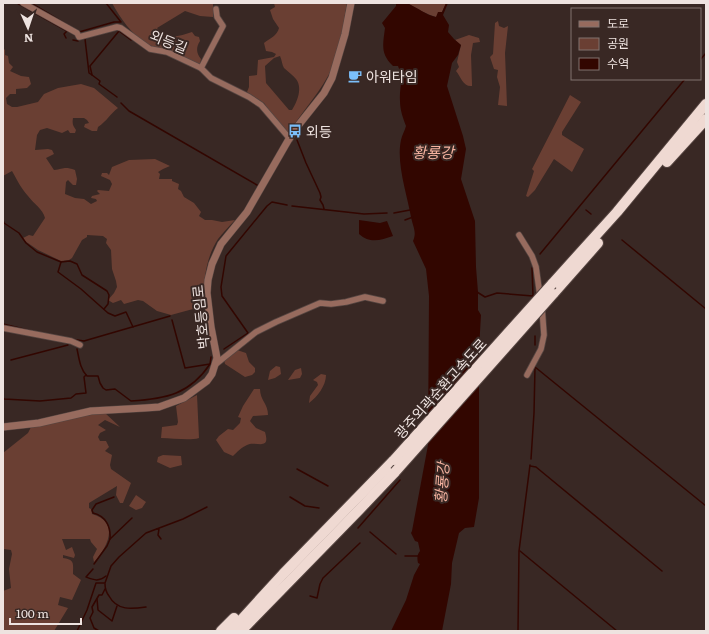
<svg xmlns="http://www.w3.org/2000/svg" width="709" height="634" viewBox="0 0 709 634" font-family="Literata,'Noto Sans KR',serif">
<style>
.green{fill:#6a3f33;fill-rule:evenodd}
.water{fill:#320600}
.lines{fill:none;stroke-linecap:round;stroke-linejoin:round}
.stream{stroke:#320600;stroke-width:1.5}
.minor-casing{stroke:#564642;stroke-width:7}
.tertiary-casing{stroke:#564642;stroke-width:8}
.motorway-casing{stroke:#564642;stroke-width:12}
.minor{stroke:#976b5e;stroke-width:5.5}
.tertiary{stroke:#976b5e;stroke-width:7}
.motorway{stroke:#efd9d2;stroke-width:10}
.motorway-bridge-casing{stroke:#564642;stroke-width:12;stroke-linecap:butt}
.motorway-bridge{stroke:#efd9d2;stroke-width:10}
.labels{text-anchor:middle;dominant-baseline:central;stroke-width:4;stroke-linejoin:round;paint-order:stroke}
.street-label{font-size:14px;fill:#eee3e0;stroke:#392824}
.poi-label{font-size:14px;fill:#eee3e0;stroke:#392824;text-anchor:start}
.water-label{font-size:15px;font-style:italic;fill:#f5b29f;stroke:#392824}
</style>
<rect width="100%" height="100%" fill="#392824"/>
<g class="green">
<path d="M112 3H213V17L200 16 185 11 157 28C166 41 180 36 192 32L195 36 199 37 200 41C196 47 196 53 201 59L200 64 197 65 147 44C131 34 121 19 112 3Z"/>
<path d="M274 3H347C343 24 341 47 333 66 322 91 302 111 288 134L281 127 264 103 247 92 249 87V76L257 75 258 60 274 57 276 54 272 52 266 51 264 43C270 38 277 36 279 28L273 19 270 10 275 7ZM280 56C282 60 282 65 284 68 288 72 293 75 296 79 303 88 297 102 292 110H289L266 83 265 66 274 58Z"/>
<path d="M408 3H446L442 12 436 17C429 15 414 8 408 3Z"/>
<path d="M498 21 499 26 504 28 508 26 505 53 507 106 498 105 500 87 497 77 498 70 494 69 490 57 493 54 495 23Z"/>
<path d="M469 35 479 38 480 42 473 43 471 55 472 84V86C463 87 461 77 456 71L459 67 457 62 461 45 455 40Z"/>
<path d="M5 49V55L8 56 9 63 13 67 10 71 21 76 29 77 31 84 27 88 16 89V94H10L6 98 7 104 12 107H17L38 102 44 94 58 88 81 84 94 88 118 108C110 114 107 121 98 127L97 131H92L84 127 85 124 89 123 87 120 84 118H73C72 124 73 126 76 130L75 133H70L68 130 62 133 47 128 40 130 37 135 35 150 48 149 52 150 54 154 46 158 54 170C64 169 64 166 75 170L77 179 76 185H73L68 180 66 182 65 194 75 198 84 199 91 204 97 201 96 199 91 198 92 196 100 194 97 191 98 190 109 191 112 184 110 180 101 176 102 173H107L109 175 112 167 129 160 155 159 170 166 163 169 158 172 160 174 159 179H172V181L179 184 178 189 181 191 184 197 194 203 201 212 199 216 205 220H212L222 222 235 220C229 226 223 233 218 239 205 259 203 284 204 306L171 315 157 311 143 301 138 300 124 304 121 300 113 303 108 300 114 293 117 287 116 281 112 269 111 250 106 243 107 239 103 236 87 235V237L82 240 72 258 69 260 61 261 38 250 25 241 23 238 29 235 33 236 45 218C43 209 33 203 28 196 21 188 17 180 12 171L3 176V51Z"/>
<path d="M570 95 581 102 562 132V135L584 149 583 151 572 172 554 159 535 190 528 197 526 196 534 171 532 169Z"/>
<path d="M237 350 246 353 249 362 255 368V372L252 375 245 377 225 364 224 360Z"/>
<path d="M276 366 280 367 281 374 275 378 268 380 270 371Z"/>
<path d="M301 368 302 374 300 378 288 380 295 370Z"/>
<path d="M321 374 326 375C326 386 317 397 309 403L310 396 318 385 317 382 313 380Z"/>
<path d="M254 389H260C260 400 268 404 268 415L253 416 250 421 256 428 265 432C271 452 255 440 247 445 242 447 237 452 233 456L224 452 216 440 219 436 228 429 233 430 240 423 241 418 238 417 243 406Z"/>
<path d="M197 395 199 438C189 441 173 438 161 438L162 427 177 425 178 422 176 406Z"/>
<path d="M105 413 120 427 105 420 98 425 106 430 100 433 98 437 100 441H106L109 447 105 451 112 455 110 465 111 469 131 483 123 503H120L116 495 117 486 89 503V508L91 509 92 514C120 522 108 547 94 562L93 557 97 549 91 542 90 539H62L66 550 72 547 75 555 74 558 63 555V558C75 560 73 563 73 574L81 580 72 600 60 597 58 605 68 608 54 631H3V591L11 588 9 569 12 554 11 550 4 549 3 547V453L28 433 31 427 76 417Z"/>
<path d="M163 455 181 456 182 465 170 468 157 462 158 457Z"/>
<path d="M136 495 146 502 142 508 136 510 129 506Z"/>
</g>
<g class="water">
<path d="M396 3C400 3 406 2 409 4 418 8 426 15 436 17L438 12H442L446 3H448L443 15 449 25 448 32 454 39 461 45 458 55 452 63 447 86 463 136 466 149 461 179 475 221 476 267 478 292V310L481 315 479 349V498L474 527 465 528 459 533 452 563 451 584 442 631H391L406 600 414 575 420 564 418 563C417 558 417 555 420 551L418 542 415 541 411 533 412 531 428 445 429 296 426 269 413 241C417 232 413 227 411 217 407 194 396 163 401 140 402 135 405 130 406 126 403 118 400 110 400 101 399 88 404 80 398 66H393C380 54 383 44 385 28L382 23 396 6Z"/>
<path d="M359 220 380 223 387 221 393 236C381 240 370 244 359 234Z"/>
</g>
<g class="lines">
<g class="stream">
<path d="M17 3 67 31 64 34 66 38"/>
<path d="M31 3 79 32 114 22H121L106 3"/>
<path d="M85 39 89 73 92 75"/>
<path d="M73 40 78 41"/>
<path d="M700 60 706 53"/>
<path d="M117 97 99 84 100 81 92 75 90 66 119 31 131 40"/>
<path d="M121 103 129 111 257 185"/>
<path d="M297 140 306 163 320 193 321 197 320 200 323 205 324 209"/>
<path d="M292 206 364 214 387 213"/>
<path d="M586 210 591 214"/>
<path d="M394 213 410 210"/>
<path d="M3 220 4 223 19 233 26 243 37 252 61 262 58 272 81 289 108 313 115 316 126 312 133 327"/>
<path d="M405 220 413 217"/>
<path d="M622 240 706 309"/>
<path d="M540 254 685 79"/>
<path d="M61 262 70 261 77 264 82 275 107 291 109 295 108 304 104 309"/>
<path d="M477 292 485 297 497 293 533 296 532 268"/>
<path d="M172 320 185 368 210 364 211 357"/>
<path d="M3 324 32 331"/>
<path d="M535 336V345"/>
<path d="M71 339 84 341 170 316"/>
<path d="M77 349C79 358 80 369 87 376H98L100 383 103 388 106 390 115 389 131 401C166 399 190 394 210 364"/>
<path d="M224 349 248 333 222 296 221 287 226 256 267 206 272 202 287 205"/>
<path d="M11 360 68 345"/>
<path d="M535 367 706 506"/>
<path d="M3 397 4 399 40 401 71 398 76 394 86 393 84 377 86 375"/>
<path d="M531 459 534 413 535 367"/>
<path d="M530 466 536 467 662 571"/>
<path d="M297 469 328 486"/>
<path d="M290 497 305 506 319 508"/>
<path d="M358 528 400 480"/>
<path d="M157 529H159L158 535 161 539"/>
<path d="M370 532 396 554"/>
<path d="M110 539C111 527 106 516 93 513L92 510 96 504 114 497"/>
<path d="M520 551 617 631"/>
<path d="M405 556H419"/>
<path d="M94 564 107 546 110 539 132 518"/>
<path d="M93 569 86 577C94 580 99 582 106 576"/>
<path d="M105 584C105 589 106 592 109 596 117 611 132 609 146 607"/>
<path d="M310 596 317 598 320 584 323 578 360 543"/>
<path d="M97 599 98 610 112 621 117 606"/>
<path d="M77 631 87 610 96 583H105L111 566 119 557 146 533 183 519 207 507"/>
<path d="M99 631 94 628 90 618 93 612 92 607 99 595H102L105 589"/>
<path d="M518 631 519 551 530 465"/>
</g>
<g class="minor-casing">
<g id="minor">
<path d="M23 3 77 33 79 37 117 27 121 28 150 49 167 52 201 68"/>
<path d="M216 9 217 17 223 26 201 68 211 78 249 97 261 105 290 139"/>
<path d="M519 235 532 256 536 267 540 296"/>
<path d="M3 328 71 341 80 345"/>
<path d="M216 364 256 332 276 322 320 303 331 304 346 302 365 297 383 301"/>
<path d="M527 375 541 349 544 335 542 307"/>
</g>
</g>
<g class="tertiary-casing">
<path id="tertiary" d="M3 427 39 423 91 411 145 408 159 407 184 398 207 381 212 374 217 358 211 327 207 293 208 280 212 264 221 244 247 212 293 132 324 93 332 78 345 34 351 3"/>
</g>
<g class="motorway-casing">
<g id="motorway">
<path d="M667 162 706 119"/>
<path d="M552 284 617 212 706 104"/>
<path d="M553 294 598 243"/>
<path d="M221 631 234 618"/>
<path d="M231 631 283 574 394 460"/>
<path d="M241 631 359 510 395 472"/>
</g>
</g>
<use href="#minor" class="minor"/>
<use href="#tertiary" class="tertiary"/>
<use href="#motorway" class="motorway"/>
<g class="motorway-bridge-casing">
<g id="motorway-bridge">
<path d="M394 460 552 284"/>
<path d="M395 472 553 294"/>
</g>
</g>
<use href="#motorway-bridge" class="motorway-bridge"/>
</g>
<defs>
<g id="cafe-bare" transform="scale(1.08)"><path d="M-5.5-4.5H6V0H3Q3 3.5 0 3.5H-2.5Q-5.5 3.5-5.5 0ZM3-3.2v2h1.7v-2ZM-6 4.5H4V6H-6Z" fill="#7bbef9" stroke="#392824" stroke-width="2.5" paint-order="stroke"/></g>
<g id="bus-bare" transform="scale(1.08)"><path d="M-5-6H5V4H4V6H2V4H-2V6H-4V4H-5ZM-3.5-4V0h7V-4ZM-3.5 1.2v1.5H-2V1.2ZM2 1.2v1.5H3.5V1.2Z" fill="#7bbef9" stroke="#392824" stroke-width="2.5" paint-order="stroke"/></g>
</defs>
<g fill-rule="evenodd">
<use href="#cafe-bare" x="355" y="76"/>
<use href="#bus-bare" x="295" y="131"/>
</g>
<g class="labels">
<g class="street-label">
<text transform="translate(169 41) rotate(22)">외등길</text>
<text transform="translate(200 317) rotate(-96)">박호등임로</text>
<text transform="translate(440 388) rotate(-48)">광주외곽순환고속도로</text>
</g>
<g class="poi-label">
<text x="366" y="76">아워타임</text>
<text x="306" y="131">외등</text>
</g>
<g class="water-label">
<text x="433" y="151">황룡강</text>
<text transform="translate(441 483) rotate(-86)">황룡강</text>
</g>
</g>
<rect width="709" height="634" fill="none" stroke="#eee3e0" stroke-width="8"/>
<rect x="571" y="8" width="130" height="72" fill="#392824" stroke="#81736f"/>
<rect x="579" y="21" width="20" height="6" fill="#976b5e" stroke="#81736f"/>
<text x="607" y="28" font-size="12" fill="#eee3e0">도로</text>
<rect x="579" y="38" width="20" height="12" fill="#6a3f33" stroke="#81736f"/>
<text x="607" y="48" font-size="12" fill="#eee3e0">공원</text>
<rect x="579" y="58" width="20" height="12" fill="#320600" stroke="#81736f"/>
<text x="607" y="68" font-size="12" fill="#eee3e0">수역</text>
<g transform="translate(28 28) rotate(177)" stroke="#392824" stroke-width="3" paint-order="stroke">
<path d="M0-3L7 15L0 10L-7 15Z" fill="#eee3e0"/>
<text y="-6" font-size="11" font-weight="bold" text-anchor="middle" fill="#eee3e0">N</text>
</g>
<path d="M10 618v6h71v-6" fill="none" stroke="#eee3e0" stroke-width="2"/>
<text x="16" y="618" font-size="12" fill="#eee3e0" stroke="#392824" stroke-width="3" paint-order="stroke">100 m</text>
</svg>
